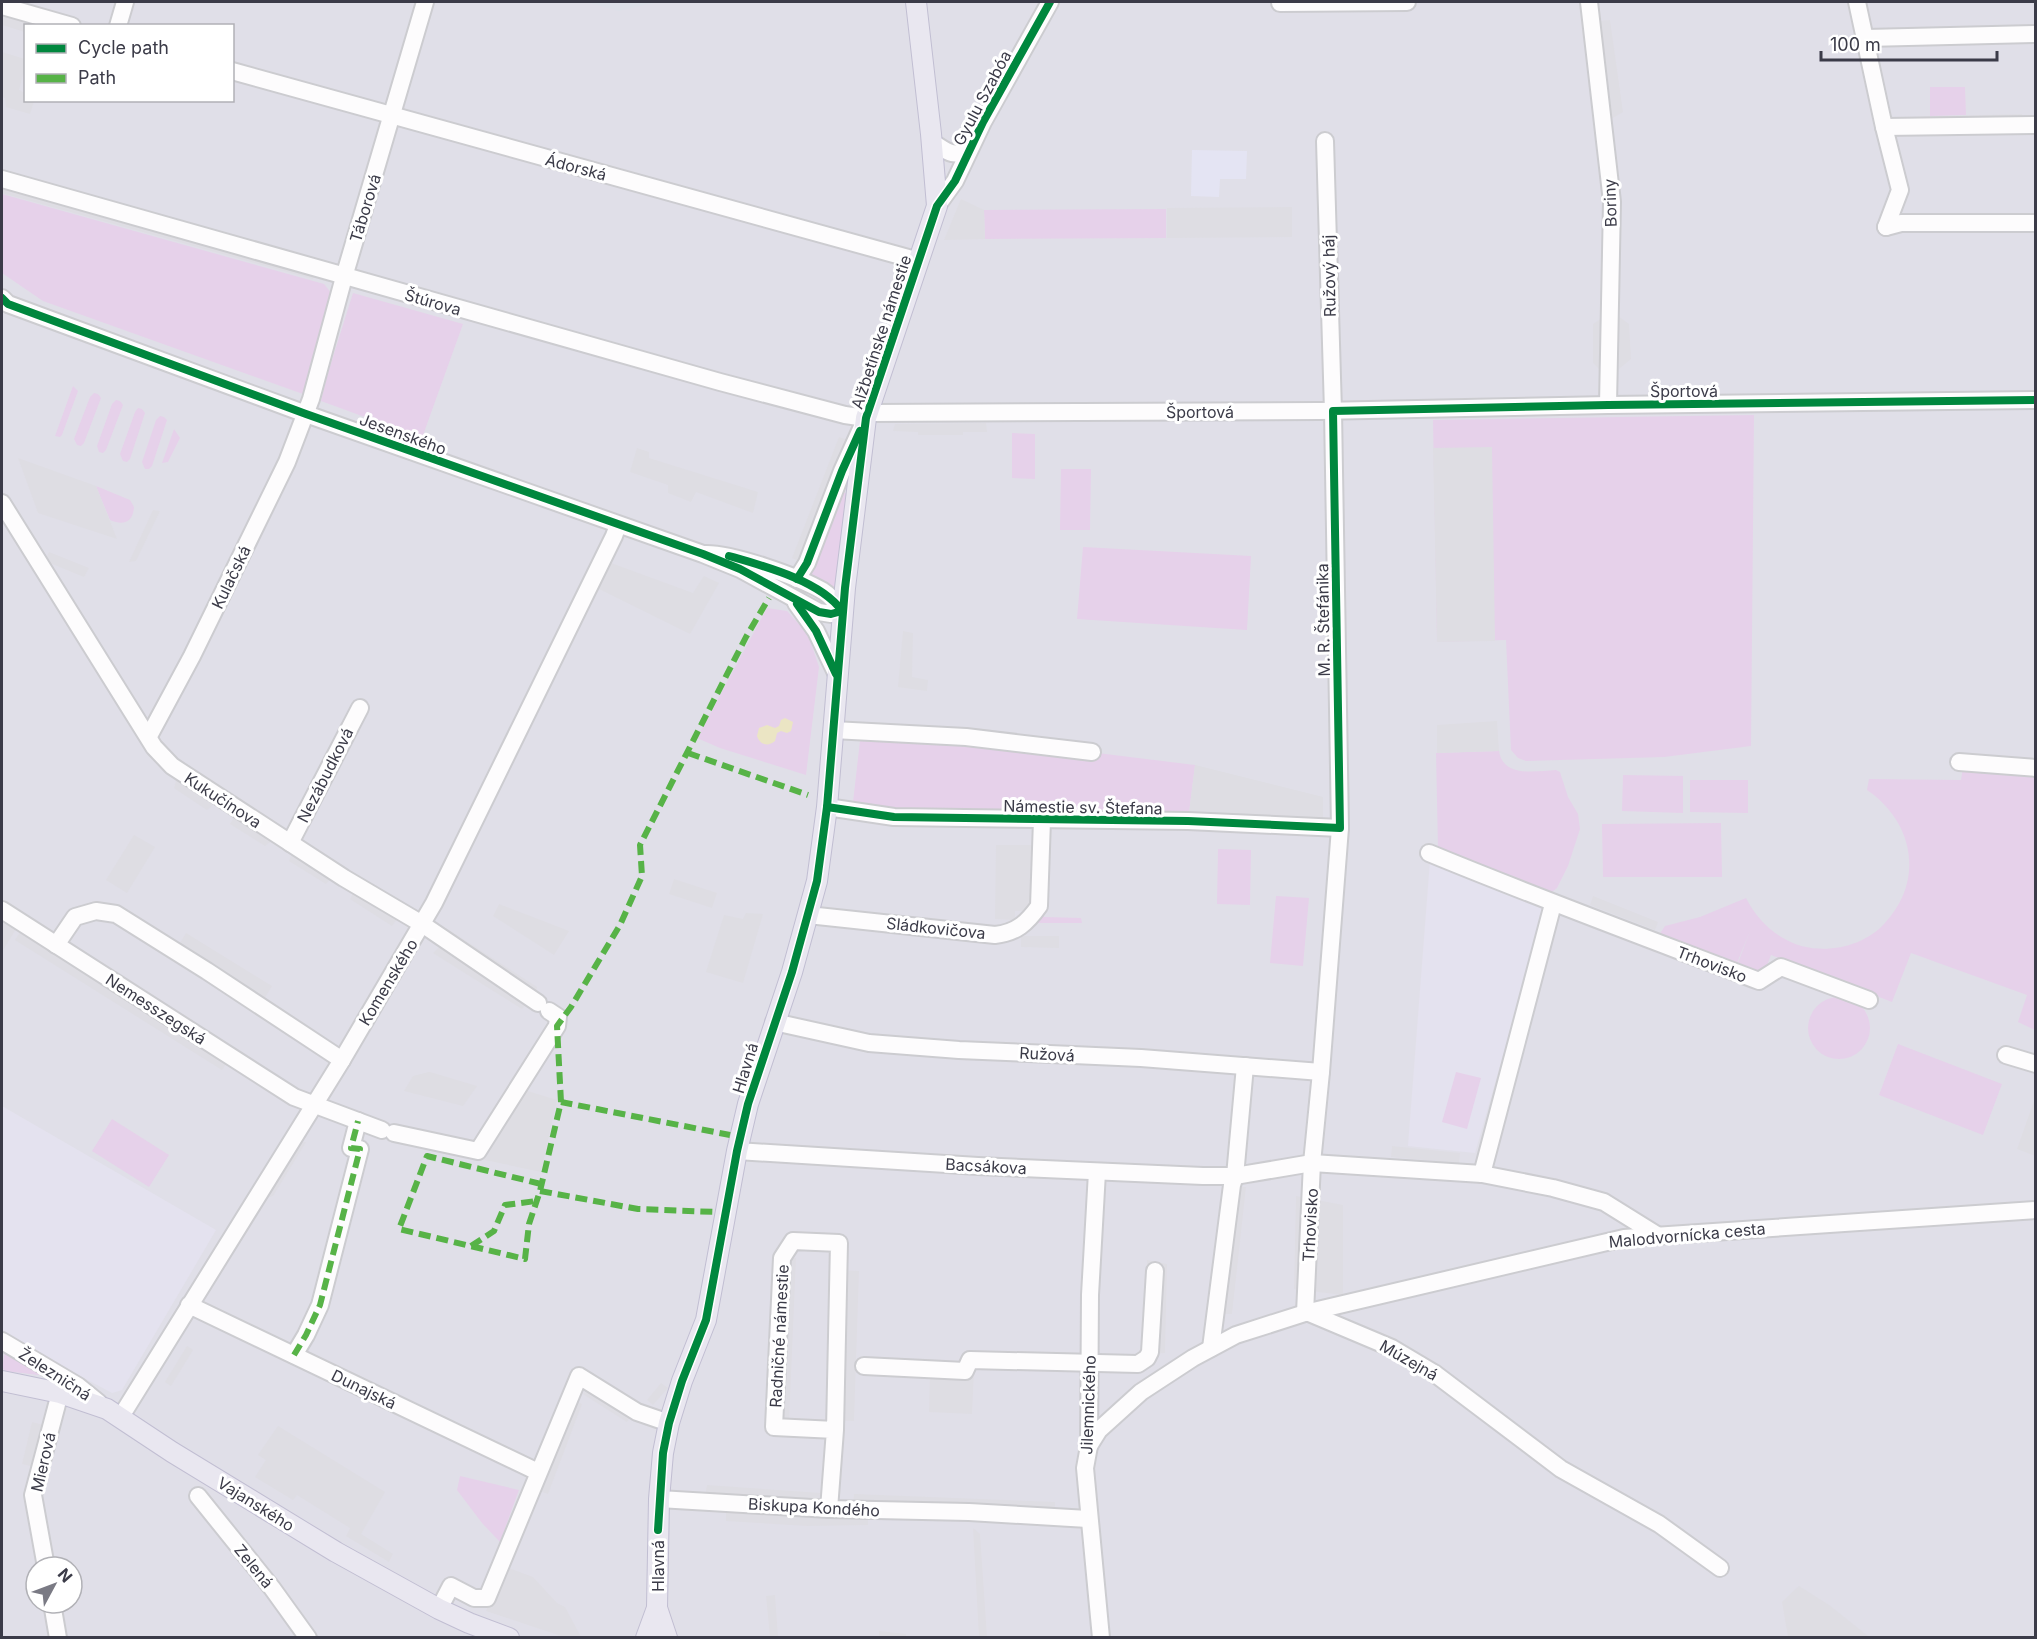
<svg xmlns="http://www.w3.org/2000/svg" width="2037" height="1639" viewBox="0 0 2037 1639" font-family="Inter,sans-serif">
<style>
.residential{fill:#e0dfe8;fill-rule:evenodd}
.commercial{fill:#e4e4f3}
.education{fill:#e4e2ef}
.medical{fill:#dde0e8}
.green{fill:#e6d1ea}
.parking{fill:#dedde3}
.water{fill:#ebe5c4}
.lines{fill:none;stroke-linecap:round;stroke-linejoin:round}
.minor-casing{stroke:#ccccd0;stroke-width:20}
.major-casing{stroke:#c1bed2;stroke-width:22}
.minor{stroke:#fdfcfd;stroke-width:16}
.major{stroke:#e9e7f0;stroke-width:20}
.quiet{stroke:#57b347;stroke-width:6;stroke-dasharray:12 6;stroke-linecap:butt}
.cycleway-casing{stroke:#fff;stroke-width:11}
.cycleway{stroke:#00873e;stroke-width:8}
.labels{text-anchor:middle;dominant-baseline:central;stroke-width:6;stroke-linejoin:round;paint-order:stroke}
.street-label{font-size:16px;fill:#3b3b48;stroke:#fff}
</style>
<rect width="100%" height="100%" fill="#efeef2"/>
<path class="residential" d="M2 2H2035V1637H2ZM26 26H232V100H26ZM36 1567H72V1603H36Z"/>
<path class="commercial" d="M1192 150 1247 151 1246 179H1220L1219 197 1191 196Z"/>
<g class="education">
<path d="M1430 861 1545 908 1475 1153 1408 1146Z"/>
<path d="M2 1106 216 1230 122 1390 112 1393 43 1356 2 1330Z"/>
</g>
<path class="medical" d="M586 2H658L619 11Z"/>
<g class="green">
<path d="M1930 87H1965L1966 115 1930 116Z"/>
<path d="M2 194 324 284 332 294 303 394 43 301 2 273Z"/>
<path d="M1166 209V238L985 239 984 210Z"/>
<path d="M353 293 463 324 422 438 321 401 328 373Z"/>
<path d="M73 386 78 391 62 435 60 437 55 436Z"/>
<path d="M94 393 98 394 101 398 84 443 81 446 77 445 74 439 90 397Z"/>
<path d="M116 400 120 401 123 405 106 450 103 453 99 452 97 446 112 404Z"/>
<path d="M138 408 142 409 145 413 130 459 127 462 123 461 120 454 135 412Z"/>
<path d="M1754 415 1751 746 1664 757 1526 761 1518 758 1511 750 1506 640 1437 642 1433 420Z"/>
<path d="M160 416 164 417 167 420 152 466 149 469H145L142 462 156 420Z"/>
<path d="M174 429 180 438 168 462 162 463Z"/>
<path d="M1012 433 1035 434V479L1012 478Z"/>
<path d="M1061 469H1091L1090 530H1060Z"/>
<path d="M96 486 130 500 134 507C133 522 124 526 110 520Z"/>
<path d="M838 491 853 495 835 588 809 576Z"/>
<path d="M1083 547 1251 556 1247 630 1077 619Z"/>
<path d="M767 608 787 611 808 634 819 667 806 775 720 748 697 738Z"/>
<path d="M861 732 966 737 1195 765 1188 821 852 811Z"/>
<path d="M1499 751C1503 778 1536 771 1556 770L1560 772 1568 797 1578 814 1580 829 1568 866 1557 888 1547 896 1448 853 1438 846 1436 753Z"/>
<path d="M1963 767 2035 777V1030L2018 1022 2027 995 1911 953 1892 1002 1771 955 1766 968 1757 972 1738 963 1750 931 1737 963 1659 935 1665 926 1700 917 1746 898C1754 914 1767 929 1783 938 1814 957 1860 950 1884 924 1925 881 1914 822 1867 790L1869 779 1961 780Z"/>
<path d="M1623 775 1683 776V813L1622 811Z"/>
<path d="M1690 780H1748V813L1690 812Z"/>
<path d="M1721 823 1722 877H1603L1602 824Z"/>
<path d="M1218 849 1251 850 1250 905 1217 904Z"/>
<path d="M1276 896 1309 898 1303 966 1270 963Z"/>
<path d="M1043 902 1044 917 1081 918 1082 923H1030Z"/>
<circle cx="1839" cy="1028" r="31"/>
<path d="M1898 1044 2002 1084 1983 1135 1879 1095Z"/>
<path d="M1456 1072 1481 1078 1467 1129 1442 1122Z"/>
<path d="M112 1119 169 1155 149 1187 92 1151Z"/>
<path d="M5 1351 41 1373 38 1375 6 1371 2 1368Z"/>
<path d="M460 1476 519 1490 500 1542 482 1523 457 1490Z"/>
</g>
<g class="parking">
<path d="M2 10 56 25 26 26 25 32 2 25Z"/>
<path d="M1610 20 1623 112 1611 119 1598 21Z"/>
<path d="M2 52 25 59V67L19 90 25 93 26 100 34 101 30 114 6 107 5 98 2 97Z"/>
<path d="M2022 114V126L1910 129 1909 117Z"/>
<path d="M2 184 316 271 313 279 2 193Z"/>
<path d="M961 199 984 210 985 239 944 240Z"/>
<path d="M1292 207V237L1167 238V208Z"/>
<path d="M1607 315 1605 375 1593 363V324Z"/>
<path d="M1618 316 1629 324 1631 359 1619 369Z"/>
<path d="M986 423 987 432H963V435H918V432L893 431 895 424Z"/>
<path d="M839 437 849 440 804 563 792 558Z"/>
<path d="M1492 447 1495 641 1437 642 1433 448Z"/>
<path d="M637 448 649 452V458L758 492 753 513 696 492 691 502 668 493V485L630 472Z"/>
<path d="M18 458 96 486 117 539 38 513Z"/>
<path d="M153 510 160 511 136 561 129 562Z"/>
<path d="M49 552 89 568 84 577 45 561Z"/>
<path d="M611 563 693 593 704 576 719 583 690 634 599 589Z"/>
<path d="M903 631 913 633 912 677 928 680 927 691 898 687Z"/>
<path d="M1497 721 1499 751 1437 753V725Z"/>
<path d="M1195 765 1323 797V821H1188Z"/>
<path d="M177 778 215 803 207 810 174 788Z"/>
<path d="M235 816 273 840 265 846 230 824Z"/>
<path d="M134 835 155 847 127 893 106 880Z"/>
<path d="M996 845H1033L1031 911H1015V920L995 919Z"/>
<path d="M292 852 332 878 326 884 289 861Z"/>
<path d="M674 879 717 893 712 908 669 894Z"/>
<path d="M354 891 397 919 392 926 350 899Z"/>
<path d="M1593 896 1658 922 1655 930 1590 905Z"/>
<path d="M499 904 569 931 554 955 493 916Z"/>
<path d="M746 913 763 914 743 983 706 972 724 915 743 919Z"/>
<path d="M2 920 16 929 2 952Z"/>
<path d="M446 928 537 987 536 996 446 938Z"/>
<path d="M21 931 228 1061 222 1070 15 940Z"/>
<path d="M186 933 272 986 260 1006 174 953Z"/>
<path d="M1021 936H1059V948L1021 947Z"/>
<path d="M441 945 529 1002 522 1009 433 953Z"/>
<path d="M429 1072H430L477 1086 463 1106 404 1091 413 1076Z"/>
<path d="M518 1088 557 1100 541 1172 476 1158Z"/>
<path d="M2035 1098V1156L2017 1149Z"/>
<path d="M296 1142H306L273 1196 261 1200Z"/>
<path d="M1392 1146 1460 1153 1459 1163 1391 1157Z"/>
<path d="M1237 1187H1246L1232 1314H1222Z"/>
<path d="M1296 1196 1343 1205V1295L1294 1289Z"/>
<path d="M785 1257 796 1258 789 1423 777 1422Z"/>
<path d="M1147 1260 1167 1264 1165 1353 1143 1354Z"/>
<path d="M835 1270 859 1271 854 1421 830 1420Z"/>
<path d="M187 1346 193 1350 171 1386 165 1382Z"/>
<path d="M930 1369 974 1371 972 1414 929 1412Z"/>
<path d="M661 1383 668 1388 653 1405 647 1400Z"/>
<path d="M588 1387 631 1415 627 1422 583 1394Z"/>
<path d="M573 1400 582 1404 548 1494 539 1491Z"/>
<path d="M32 1422 44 1425 34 1467 22 1464Z"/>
<path d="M278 1426 385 1492 361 1534 393 1554 389 1562 346 1536 350 1528 297 1495 293 1500 255 1477 266 1460 258 1455Z"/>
<path d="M707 1485 820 1493 819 1506 705 1496Z"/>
<path d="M854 1494 1055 1502V1513L853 1505Z"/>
<path d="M726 1509 868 1517V1525L808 1526 726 1521Z"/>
<path d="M973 1528 980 1534 987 1637H979Z"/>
<path d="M506 1567 533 1577 557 1603 565 1607 581 1637H564L486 1611Z"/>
<path d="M1799 1586 1829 1605 1869 1637H1788L1782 1602Z"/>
<path d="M775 1595 778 1637H770L766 1596Z"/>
<path d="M879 1631 906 1634V1637H879Z"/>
</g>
<path class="water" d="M785 718 793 722 791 731 787 733 781 731 777 733 775 741C768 747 760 745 757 736L759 728 767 725 775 728 779 726 781 720Z"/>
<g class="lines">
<g class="minor-casing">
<g id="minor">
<path d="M1589 2 1612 202 1608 405"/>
<path d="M1857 2 1884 127 1900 190 1886 227"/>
<path d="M1280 3 1407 2"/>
<path d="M2 6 72 26"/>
<path d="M118 26 125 2"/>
<path d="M1866 38 2036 34"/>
<path d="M232 71 919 261"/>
<path d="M1884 127 2036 125"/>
<path d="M932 142C947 151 951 158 969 150"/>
<path d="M2 179 720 382 845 415 866 418 842 471 807 563 797 579"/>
<path d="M937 206 955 181 983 122 1050 2"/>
<path d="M1886 227 1901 223H2036"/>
<path d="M2 298 8 304 306 414 703 554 740 569 819 612 831 614 842 611C837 604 831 596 823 591 799 577 730 552 703 554"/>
<path d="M869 413 1320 411 1608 405 2036 400"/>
<path d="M2 503 154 747 172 766 344 878 422 924 538 1003"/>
<path d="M796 603 816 631 838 677"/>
<path d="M833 730 966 737 1092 752"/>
<path d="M149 736 192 656 287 462 311 399 344 277 425 2"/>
<path d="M1959 762 2036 768"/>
<path d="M827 807 894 817 1188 821 1340 828"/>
<path d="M290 843 360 708"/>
<path d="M1429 853C1538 898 1649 939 1759 981L1781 967 1869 1000"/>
<path d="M2 910 294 1097 382 1130"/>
<path d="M808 915 995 935C1016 933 1027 923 1039 906L1042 820"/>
<path d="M56 945 75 917 96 911 116 914 207 971 342 1060"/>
<path d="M774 1022 869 1043 959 1050 1141 1058 1321 1072"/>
<path d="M2006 1055 2036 1064"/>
<path d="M394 1133 478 1151 557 1026 558 1017 549 1011"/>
<path d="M737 1151 978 1166 1203 1176H1235L1312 1163 1482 1174 1553 1188 1604 1202 1657 1235"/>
<path d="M1097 1172 1090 1295 1089 1446 1085 1468 1101 1638"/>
<path d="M1482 1174 1553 904"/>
<path d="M189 1305 538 1472"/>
<path d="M1305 1313 1312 1163 1321 1072 1340 828 1333 411 1325 141"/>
<path d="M1309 1313 1392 1348 1434 1373 1561 1469 1659 1524 1720 1568"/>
<path d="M2 1341 78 1386 99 1403"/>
<path d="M1211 1348 1232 1185 1235 1176 1245 1066"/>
<path d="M294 1355 306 1335 320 1305 360 1149 351 1148 358 1121"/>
<path d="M864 1366 965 1371 970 1360 1138 1364 1147 1358 1150 1352 1155 1271"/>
<path d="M120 1418 342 1060 434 903 614 536 618 525"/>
<path d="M1089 1446 1099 1430 1141 1392 1193 1358 1236 1335 1305 1313 1624 1238 2036 1210"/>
<path d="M198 1496 272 1588 308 1638"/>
<path d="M659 1499 829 1509 969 1512 1088 1519"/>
<path d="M829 1509 835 1430 839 1243 793 1241 782 1258 774 1427 835 1430"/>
<path d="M46 1567 33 1495 60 1393"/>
<path d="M52 1603 58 1638"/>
<path d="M439 1609 451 1586 474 1598H487L579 1376 637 1412 669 1423"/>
</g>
</g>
<g class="major-casing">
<g id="major">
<path d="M2 1381 60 1393 107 1409 172 1452 336 1552 439 1609 469 1623 509 1638"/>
<path d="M657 1608 667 1638"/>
<path d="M646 1638 657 1608 659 1499 663 1453 669 1423 682 1381 706 1320 737 1151 748 1104 792 972 817 881 827 807 845 588 866 418 937 206 931 134 916 2"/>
</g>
</g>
<use href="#minor" class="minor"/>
<use href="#major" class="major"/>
<g class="quiet">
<path d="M688 753 808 795"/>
<path d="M561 1102 557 1026 571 1007 620 925 642 876 640 845 746 637 769 598"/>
<path d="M541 1184 427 1156 399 1229 525 1259 529 1224 540 1191 561 1102 730 1135"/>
<path d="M540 1191 638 1209 716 1212"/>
<path d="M471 1246 494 1231 505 1205 536 1201"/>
<path d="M294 1355 306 1335 320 1305 360 1149 351 1148 358 1121"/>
</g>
<g class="cycleway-casing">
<g id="cycleway">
<path d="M2 298 8 304 306 414 703 554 740 569 819 612 831 614 842 611"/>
<path d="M729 556C764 566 821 581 842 611"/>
<path d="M797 579 807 563 842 471 860 431"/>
<path d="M797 604 816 631 836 674"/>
<path d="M827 807 894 817 1188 821 1340 828 1333 411 1608 405 2036 400"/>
<path d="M658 1530 663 1453 669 1423 682 1381 706 1320 737 1151 748 1104 792 972 817 881 827 807 845 588 866 418 937 206 955 181 983 122 1050 2"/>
</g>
</g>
<use href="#cycleway" class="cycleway"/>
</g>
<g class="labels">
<g class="street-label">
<text transform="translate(982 98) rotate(-62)">Gyulu Szabóa</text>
<text transform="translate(576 167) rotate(15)">Ádorská</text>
<text transform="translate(1610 203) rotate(-92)">Boriny</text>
<text transform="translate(365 208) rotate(-73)">Táborová</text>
<text transform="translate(1329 276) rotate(-91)">Ružový háj</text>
<text transform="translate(433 302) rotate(16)">Štúrova</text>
<text transform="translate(881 332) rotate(-72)">Alžbetínske námestie</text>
<text x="1684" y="391">Športová</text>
<text x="1200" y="412">Športová</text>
<text transform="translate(403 434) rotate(20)">Jesenského</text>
<text transform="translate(231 577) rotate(-64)">Kulačská</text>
<text transform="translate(1323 620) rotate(-91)">M. R. Štefánika</text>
<text transform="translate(325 775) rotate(-63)">Nezábudková</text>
<text transform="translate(223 800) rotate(33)">Kukučínova</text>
<text transform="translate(1083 807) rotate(1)">Námestie sv. Štefana</text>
<text transform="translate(936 928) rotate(6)">Sládkovičova</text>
<text transform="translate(1712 964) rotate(21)">Trhovisko</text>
<text transform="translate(388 982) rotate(-59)">Komenského</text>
<text transform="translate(156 1009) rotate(33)">Nemesszegská</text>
<text transform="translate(1047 1054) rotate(3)">Ružová</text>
<text transform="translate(745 1068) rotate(-73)">Hlavná</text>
<text transform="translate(986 1166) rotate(3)">Bacsákova</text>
<text transform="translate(1310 1225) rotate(-87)">Trhovisko</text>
<text transform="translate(1687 1235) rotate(-5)">Malodvornícka cesta</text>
<text transform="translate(779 1336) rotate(-87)">Radničné námestie</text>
<text transform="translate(1409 1360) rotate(30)">Múzejná</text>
<text transform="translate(55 1374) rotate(33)">Železničná</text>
<text transform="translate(364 1389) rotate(26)">Dunajská</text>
<text transform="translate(1088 1405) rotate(-88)">Jilemnického</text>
<text transform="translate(43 1462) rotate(-77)">Mierová</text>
<text transform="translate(256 1504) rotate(32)">Vajanského</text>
<text transform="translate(814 1507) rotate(3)">Biskupa Kondého</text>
<text transform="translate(254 1566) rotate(51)">Zelená</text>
<text transform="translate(658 1566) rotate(-90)">Hlavná</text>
</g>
</g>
<rect width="2037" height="1639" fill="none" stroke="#3b3b48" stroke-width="6"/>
<rect x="24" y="24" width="210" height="78" fill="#ffffff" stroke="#b1b1b6" stroke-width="1.5"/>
<rect x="36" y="44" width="30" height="9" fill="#00873e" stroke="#b1b1b6" stroke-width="1.5"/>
<text x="78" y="54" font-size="18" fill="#3b3b48">Cycle path</text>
<rect x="36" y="74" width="30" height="9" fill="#57b347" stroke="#b1b1b6" stroke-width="1.5"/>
<text x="78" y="84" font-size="18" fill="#3b3b48">Path</text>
<g transform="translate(54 1585) rotate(49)"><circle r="28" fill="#ffffff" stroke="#b1b1b6" stroke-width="1.5"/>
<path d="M0-4.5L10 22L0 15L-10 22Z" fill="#7a7a84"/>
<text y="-9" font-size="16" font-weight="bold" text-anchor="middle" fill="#3b3b48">N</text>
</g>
<path d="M1821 51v9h176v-9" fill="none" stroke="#3b3b48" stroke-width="3"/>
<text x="1830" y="51" font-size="18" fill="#3b3b48" stroke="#ffffff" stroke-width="4.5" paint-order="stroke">100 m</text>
</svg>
